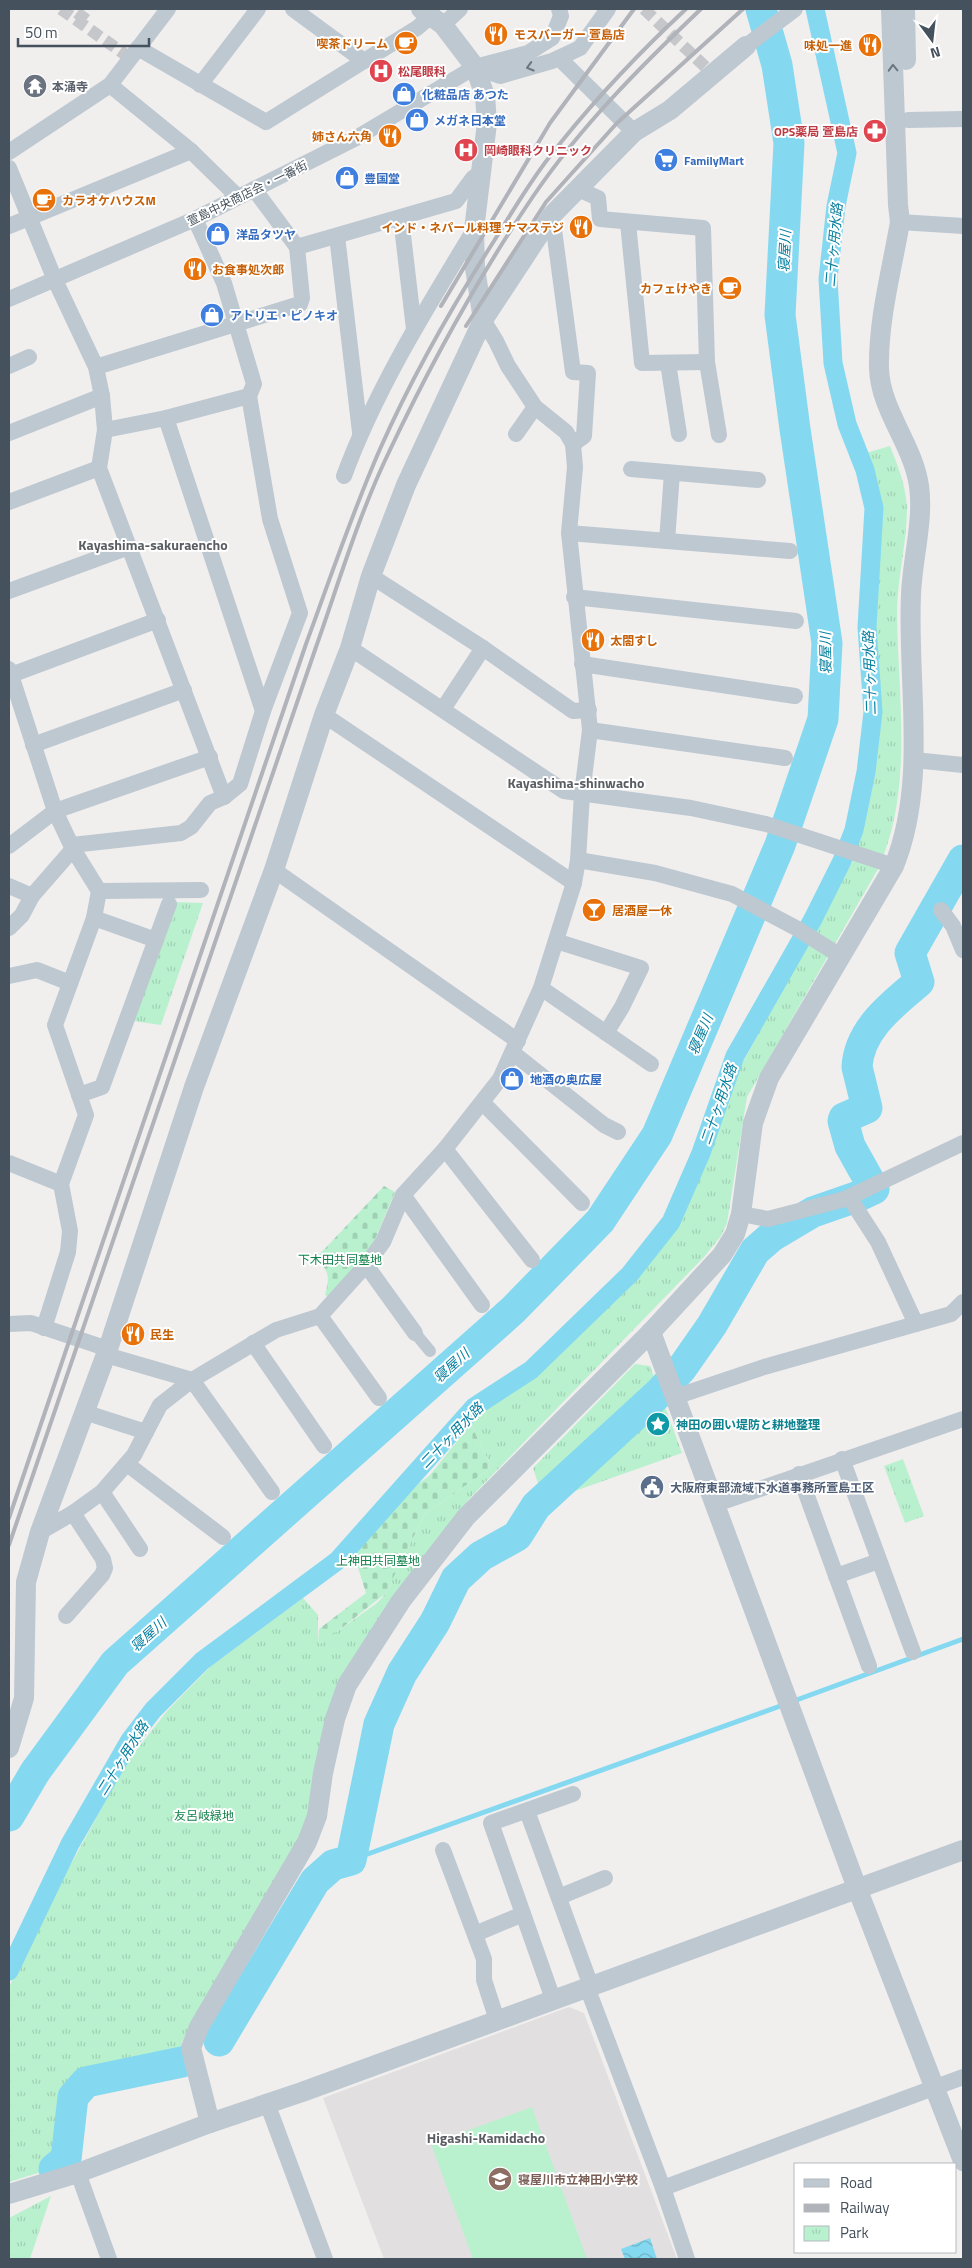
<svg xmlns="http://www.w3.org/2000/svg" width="972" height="2268" viewBox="0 0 972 2268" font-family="'Titillium Web','Noto Sans JP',sans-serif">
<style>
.education{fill:#e2dfe0}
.green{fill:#b9f1cf}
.cemetery{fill:url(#cemetery-stones)}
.park{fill:url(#park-tufts)}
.water{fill:url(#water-waves)}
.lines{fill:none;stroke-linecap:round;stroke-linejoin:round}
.stream{stroke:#84d9f0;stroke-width:5}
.canal{stroke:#84d9f0;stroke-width:19}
.river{stroke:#84d9f0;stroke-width:31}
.pedestrian-tunnel{stroke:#c6c7ca;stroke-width:12;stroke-dasharray:12 6;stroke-linecap:butt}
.pedestrian{stroke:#bdc8d1;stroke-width:12}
.minor{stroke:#bdc8d1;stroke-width:16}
.tertiary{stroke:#bdc8d1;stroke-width:20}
.rail{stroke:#b0b3b9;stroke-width:4}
.oneway{stroke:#69757f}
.labels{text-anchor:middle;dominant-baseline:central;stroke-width:4;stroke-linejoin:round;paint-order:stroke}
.food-label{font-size:12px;font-weight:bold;fill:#c56008;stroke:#fff;text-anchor:start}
.health-label{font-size:12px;font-weight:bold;fill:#be3a42;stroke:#fff;text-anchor:start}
.worship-label{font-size:12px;font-weight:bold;fill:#5b616d;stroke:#fff;text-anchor:start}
.shop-label{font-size:12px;font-weight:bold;fill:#366cbe;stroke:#fff;text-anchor:start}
.street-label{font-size:12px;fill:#45515c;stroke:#fff}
.park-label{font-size:12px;fill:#12814a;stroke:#fff}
.culture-label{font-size:12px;font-weight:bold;fill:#0d838f;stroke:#fff;text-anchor:start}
.service-label{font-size:12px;font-weight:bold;fill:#4e5e75;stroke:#fff;text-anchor:start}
.education-label{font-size:12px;font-weight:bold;fill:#785e54;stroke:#fff;text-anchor:start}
.water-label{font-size:14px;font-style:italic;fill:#067f9f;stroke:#fff}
.neighbourhood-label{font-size:14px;font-weight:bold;fill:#5a5e63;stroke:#fff}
</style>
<defs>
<pattern id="cemetery-stones" width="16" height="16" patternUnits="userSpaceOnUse" patternTransform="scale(1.25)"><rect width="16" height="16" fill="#b9f1cf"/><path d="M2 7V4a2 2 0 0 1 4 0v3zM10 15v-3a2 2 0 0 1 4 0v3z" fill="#a0d0b4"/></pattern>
<pattern id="park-tufts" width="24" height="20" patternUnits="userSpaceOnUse" patternTransform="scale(1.25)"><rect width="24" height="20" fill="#b9f1cf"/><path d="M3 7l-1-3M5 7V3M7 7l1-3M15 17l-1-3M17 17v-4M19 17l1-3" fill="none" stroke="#a0d0b4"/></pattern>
<pattern id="water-waves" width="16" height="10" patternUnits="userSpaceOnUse" patternTransform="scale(1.25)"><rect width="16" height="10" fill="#84d9f0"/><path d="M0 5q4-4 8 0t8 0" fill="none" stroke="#6eb2c6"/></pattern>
</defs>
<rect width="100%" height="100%" fill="#f1eeee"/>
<path class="education" d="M569 2007 584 2013 677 2259H384L323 2098Z"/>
<path class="green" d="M532 2107 587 2259H473L431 2144Z"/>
<g class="cemetery">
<path d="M384 1186 395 1192 374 1242 331 1298 325 1295C330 1276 329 1273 317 1257Z"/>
<path d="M471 1424 489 1462 488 1470 425 1514 386 1593 323 1643 318 1644 319 1629 366 1593 354 1555 399 1499 430 1475Z"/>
</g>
<g class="park">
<path d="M890 446C898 466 906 486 907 508 907 543 897 579 897 614 898 699 914 789 878 869L747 1097 727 1223 721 1236 704 1257 469 1499 421 1560 326 1719 314 1770 308 1822 182 2042V2059L165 2066 85 2081 71 2096 64 2159 54 2168 9 2182V1988L26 1946 127 1762 167 1711 211 1666 303 1598 318 1615V1643L320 1644 377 1603 386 1593 425 1514 488 1470 489 1462 471 1424 476 1414 540 1372 647 1265 668 1240 685 1214 732 1082 854 859 873 784 879 740 875 593 880 540V519L876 483 866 453Z"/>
<path d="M176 902 203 903 161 1025 133 1021Z"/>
<path d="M635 1364 650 1366 682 1453 544 1502 533 1468Z"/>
<path d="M903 1459 924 1516 905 1523 884 1466Z"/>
<path d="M51 2196 30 2259H9V2218Z"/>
</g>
<path class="water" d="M650 2238 657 2259H625L621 2249Z"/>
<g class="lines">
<g class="stream">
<path d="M791 1702 963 1639"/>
<path d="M351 1860 783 1705"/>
</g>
<path class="canal" d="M9 1971 70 1844 130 1740 153 1710 202 1661 337 1561 474 1407 531 1370 630 1274 671 1222 701 1153 735 1056 813 919 842 861 854 830 866 772 873 712 867 627 874 508 865 470 847 424 833 363 828 279 836 206 847 153 815 9"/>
<g class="river">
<path d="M9 1816 35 1772 115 1663 513 1310 600 1221 657 1135 780 845 823 719 827 643 795 429 780 315 789 143 777 65 761 9"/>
<path d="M219 2041 315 1881 333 1865 351 1860 379 1724 402 1673 435 1622 456 1579 481 1556 517 1536 536 1506 659 1393 682 1368 712 1325 755 1251 771 1237 813 1212 859 1196 874 1189 850 1146 843 1121 844 1118 867 1108 857 1067C859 1029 893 1004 919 982L910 953 963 860"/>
<path d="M54 2169 66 2159 73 2097 86 2082 182 2062"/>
</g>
<g class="pedestrian-tunnel">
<path d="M61 9 130 58"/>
<path d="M644 9 713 74"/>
<path d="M78 21 87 9"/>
</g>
<path class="pedestrian" d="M415 1333 430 1351"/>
<g class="minor">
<path d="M293 9 364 61"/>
<path d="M443 25 460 9"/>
<path d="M746 46 795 9"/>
<path d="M138 48 266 122 417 28 431 16"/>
<path d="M559 58 634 132"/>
<path d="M475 67 500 76 552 61 580 48 608 9"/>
<path d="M110 85 191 151 238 197"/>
<path d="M200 85 258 9"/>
<path d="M908 120 963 119"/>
<path d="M9 152 110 85 168 9"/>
<path d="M9 168 55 280 96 367 102 396 105 430 99 468 9 502"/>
<path d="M578 189 598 198 600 219 703 228 707 362 719 435"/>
<path d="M552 215 573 372 588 373 584 436 573 444"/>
<path d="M401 218 414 329"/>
<path d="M900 222 963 226"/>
<path d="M628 223 642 363 707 362"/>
<path d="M9 226 191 151"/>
<path d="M337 236 360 432"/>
<path d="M297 247 456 201 473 178 483 171"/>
<path d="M9 299 195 219 356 138 475 67 528 53 552 38 561 16 559 9"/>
<path d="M668 363 679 434"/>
<path d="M9 366 29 357"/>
<path d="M96 367 300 304 302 298 297 247 254 189"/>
<path d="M166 418 263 711"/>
<path d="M105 430 166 418 249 396 254 384 224 283 195 219"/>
<path d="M9 433 102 396"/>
<path d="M516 434 535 407"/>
<path d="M99 468 224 797"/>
<path d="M631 469 758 480"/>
<path d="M344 476C376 389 426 309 474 230"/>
<path d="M569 533 790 551"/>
<path d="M667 541 672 473"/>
<path d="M371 576 483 648 573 711 589 710"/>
<path d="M9 591 129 547"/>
<path d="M574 597 796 621"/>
<path d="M350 648 564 791 691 808 766 824 894 866"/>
<path d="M582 664 795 696"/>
<path d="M9 669 55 811 73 849 99 891 94 918 55 1025 86 1115 61 1184 70 1231 68 1252 44 1328"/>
<path d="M11 675 158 620"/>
<path d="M443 709 483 648"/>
<path d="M324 715 574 883"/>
<path d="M590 730 785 758"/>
<path d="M33 745 184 690"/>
<path d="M914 760 963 765"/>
<path d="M72 845 181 833 191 827 210 803 224 797 240 784 263 711 300 613 270 519 249 396"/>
<path d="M9 846 55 811 210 757"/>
<path d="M578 860 655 873 732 894 796 928 842 957"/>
<path d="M274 870 518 1041"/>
<path d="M9 886 32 896"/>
<path d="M99 891 201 890"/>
<path d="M941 910 953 926 963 950"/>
<path d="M94 918 156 940"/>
<path d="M9 928 22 915 32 896 73 849"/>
<path d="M556 941 641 968 622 1007 606 1033"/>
<path d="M9 976 37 970 70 983"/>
<path d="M541 988 651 1064"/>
<path d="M513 1053 604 1125 618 1132"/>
<path d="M79 1095 102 1087 169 904"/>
<path d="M483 1103 582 1203"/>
<path d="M445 1149 532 1260"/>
<path d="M9 1163 61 1184"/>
<path d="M403 1195 482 1305"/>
<path d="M849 1197 878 1242 916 1324"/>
<path d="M741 1214 768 1219 845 1199 963 1143"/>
<path d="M366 1265 415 1333"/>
<path d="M320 1316 379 1398"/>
<path d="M9 1324 31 1323 108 1349"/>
<path d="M253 1343 324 1446"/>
<path d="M106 1355 192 1380 272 1492"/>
<path d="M675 1397 764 1367 951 1314 963 1302"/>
<path d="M84 1412 146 1432"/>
<path d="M842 1459 913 1652"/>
<path d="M127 1464 223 1537"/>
<path d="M799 1474 869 1666"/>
<path d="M102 1492 140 1549"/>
<path d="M716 1504 963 1419"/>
<path d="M40 1532 73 1513 102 1492 134 1455 160 1405 192 1380 276 1330 320 1316 366 1265 383 1242 403 1195 445 1149 500 1079 541 988 574 883 578 860 582 794 590 730 569 533 575 467 573 444 566 432 535 407 508 366 496 341 483 320"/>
<path d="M836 1576 879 1561"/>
<path d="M66 1616 102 1575 105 1568 103 1559 73 1513"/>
<path d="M527 1811 591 1986"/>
<path d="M443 1850 484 1959V1980L497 2020"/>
<path d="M559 1897 605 1878"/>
<path d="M475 1934 523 1914"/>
<path d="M587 1987 663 2188 687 2259"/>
<path d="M553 1999 491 1823 573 1794"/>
<path d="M267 2103 325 2259"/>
<path d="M78 2173 109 2259"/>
<path d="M663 2188 963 2077"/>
</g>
<g class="tertiary">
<path d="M421 9 443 25 475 67 485 96 487 123 474 230 475 268 483 320"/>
<path d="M905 9 906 60"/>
<path d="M651 1332 857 1888 963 2161"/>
<path d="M9 1748 24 1698 26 1582 40 1532 108 1349 194 1087 274 870 324 715 350 648 371 576 406 485 483 320 552 215 634 132 670 110 746 46"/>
<path d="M210 2123 302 2092 963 1850"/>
<path d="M9 2194 78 2173 210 2123 191 2048 199 2027 307 1842 317 1816 323 1773 335 1719 347 1685 401 1601 466 1517 651 1332 722 1255 735 1234 741 1214 753 1123 769 1078 894 866C928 782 907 683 911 595 912 561 924 520 919 486 913 444 880 410 879 368 878 320 892 269 900 222L898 205 891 9"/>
</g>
<g class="rail">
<path d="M441 306 550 123 634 9"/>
<path d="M466 326 546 202 617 123 743 9"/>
<path d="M9 1518 306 644C330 579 352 513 380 449 412 377 451 308 494 241 515 207 536 172 562 141 600 94 642 50 686 9"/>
<path d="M9 1545 316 647C339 582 359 514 389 452 431 363 479 276 534 195 581 126 641 66 701 9"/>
</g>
</g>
<defs><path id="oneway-chevron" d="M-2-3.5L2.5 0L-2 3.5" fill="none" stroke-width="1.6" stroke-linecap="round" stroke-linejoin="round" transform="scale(1.25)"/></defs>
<g class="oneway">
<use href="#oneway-chevron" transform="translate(530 67) rotate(164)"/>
<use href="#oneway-chevron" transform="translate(893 68) rotate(-92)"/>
</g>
<defs>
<g id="restaurant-disc" transform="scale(1.25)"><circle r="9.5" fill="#e8710a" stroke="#fff"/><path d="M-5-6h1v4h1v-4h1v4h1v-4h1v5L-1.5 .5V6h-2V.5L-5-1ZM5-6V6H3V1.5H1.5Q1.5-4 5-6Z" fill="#fff"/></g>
<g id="cafe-disc" transform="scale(1.25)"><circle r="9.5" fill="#e8710a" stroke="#fff"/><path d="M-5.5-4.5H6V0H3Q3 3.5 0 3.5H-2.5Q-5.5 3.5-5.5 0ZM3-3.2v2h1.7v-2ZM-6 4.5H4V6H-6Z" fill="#fff"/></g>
<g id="hospital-disc" transform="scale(1.25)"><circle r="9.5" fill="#e0444e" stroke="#fff"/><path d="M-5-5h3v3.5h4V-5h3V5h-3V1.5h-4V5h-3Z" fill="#fff"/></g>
<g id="temple-disc" transform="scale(1.25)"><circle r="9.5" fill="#6b7280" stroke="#fff"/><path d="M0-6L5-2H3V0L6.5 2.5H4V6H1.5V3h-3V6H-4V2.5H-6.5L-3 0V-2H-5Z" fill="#fff"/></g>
<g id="shop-disc" transform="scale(1.25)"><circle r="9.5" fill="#3f7fe0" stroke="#fff"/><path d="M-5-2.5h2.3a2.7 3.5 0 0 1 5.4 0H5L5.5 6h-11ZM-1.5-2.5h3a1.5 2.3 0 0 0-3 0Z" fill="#fff"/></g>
<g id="pharmacy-disc" transform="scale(1.25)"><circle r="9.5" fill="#e0444e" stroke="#fff"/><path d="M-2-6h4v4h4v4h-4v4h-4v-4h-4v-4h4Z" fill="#fff"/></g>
<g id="supermarket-disc" transform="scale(1.25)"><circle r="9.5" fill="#3f7fe0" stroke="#fff"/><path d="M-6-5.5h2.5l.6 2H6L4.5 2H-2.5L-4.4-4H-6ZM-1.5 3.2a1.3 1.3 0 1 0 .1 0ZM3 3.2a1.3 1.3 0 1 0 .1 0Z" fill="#fff"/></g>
<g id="bar-disc" transform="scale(1.25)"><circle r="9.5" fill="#e8710a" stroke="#fff"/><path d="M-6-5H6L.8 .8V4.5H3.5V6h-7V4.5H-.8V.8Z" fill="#fff"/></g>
<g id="sight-disc" transform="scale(1.25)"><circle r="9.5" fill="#0f9aa8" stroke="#fff"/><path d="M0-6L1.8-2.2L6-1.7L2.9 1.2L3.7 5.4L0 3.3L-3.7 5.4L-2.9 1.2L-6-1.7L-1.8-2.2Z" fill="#fff"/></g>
<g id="civic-disc" transform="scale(1.25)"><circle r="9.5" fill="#5c6f8a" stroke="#fff"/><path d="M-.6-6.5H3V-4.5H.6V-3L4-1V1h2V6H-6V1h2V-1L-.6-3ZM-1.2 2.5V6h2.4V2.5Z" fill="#fff"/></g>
<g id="school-disc" transform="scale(1.25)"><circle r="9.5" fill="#8d6e63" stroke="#fff"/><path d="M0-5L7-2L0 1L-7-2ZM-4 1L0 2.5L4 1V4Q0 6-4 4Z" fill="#fff"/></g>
</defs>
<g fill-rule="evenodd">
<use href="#restaurant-disc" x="496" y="34"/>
<use href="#cafe-disc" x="406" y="43"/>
<use href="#restaurant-disc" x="870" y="45"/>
<use href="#hospital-disc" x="381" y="71"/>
<use href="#temple-disc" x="35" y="86"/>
<use href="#shop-disc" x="404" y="94"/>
<use href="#shop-disc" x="417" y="120"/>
<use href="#pharmacy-disc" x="875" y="131"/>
<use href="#restaurant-disc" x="390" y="136"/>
<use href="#hospital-disc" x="466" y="150"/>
<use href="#supermarket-disc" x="666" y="160"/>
<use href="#shop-disc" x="347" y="178"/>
<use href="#cafe-disc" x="44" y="200"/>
<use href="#restaurant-disc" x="581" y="227"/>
<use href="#shop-disc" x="218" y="234"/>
<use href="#restaurant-disc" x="195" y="269"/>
<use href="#cafe-disc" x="730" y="288"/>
<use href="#shop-disc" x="212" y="315"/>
<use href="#restaurant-disc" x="593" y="640"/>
<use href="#bar-disc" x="594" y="910"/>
<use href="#shop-disc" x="512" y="1079"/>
<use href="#restaurant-disc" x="133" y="1334"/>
<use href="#sight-disc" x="658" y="1424"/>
<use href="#civic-disc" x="652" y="1487"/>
<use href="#school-disc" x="500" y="2179"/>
</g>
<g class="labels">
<g class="food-label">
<text x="514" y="34">モスバーガー 萱島店</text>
<text x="388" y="43" text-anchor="end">喫茶ドリーム</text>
<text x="852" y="45" text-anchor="end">味処一進</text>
<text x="372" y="136" text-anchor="end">姉さん六角</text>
<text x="62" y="200">カラオケハウスM</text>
<text x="564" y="227" text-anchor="end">インド・ネパール料理 ナマステジ</text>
<text x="212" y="269">お食事処次郎</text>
<text x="712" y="288" text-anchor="end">カフェけやき</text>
<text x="610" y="640">太閤すし</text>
<text x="612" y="910">居酒屋一休</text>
<text x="150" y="1334">民生</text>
</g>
<g class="health-label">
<text x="398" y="71">松尾眼科</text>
<text x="858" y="131" text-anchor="end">OPS薬局 萱島店</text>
<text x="484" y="150">岡崎眼科クリニック</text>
</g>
<g class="worship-label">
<text x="52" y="86">本涌寺</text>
</g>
<g class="shop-label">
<text x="422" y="94">化粧品店 あつた</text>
<text x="434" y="120">メガネ日本堂</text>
<text x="684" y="160">FamilyMart</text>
<text x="364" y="178">豊国堂</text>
<text x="236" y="234">洋品タツヤ</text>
<text x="230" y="315">アトリエ・ピノキオ</text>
<text x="530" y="1079">地酒の奥広屋</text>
</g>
<g class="street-label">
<text transform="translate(247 193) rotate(-26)">萱島中央商店会・一番街</text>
</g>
<g class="park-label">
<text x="340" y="1259">下木田共同墓地</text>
<text x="378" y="1560">上神田共同墓地</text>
<text x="204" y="1815">友呂岐緑地</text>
</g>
<g class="culture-label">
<text x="676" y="1424">神田の囲い堤防と耕地整理</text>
</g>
<g class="service-label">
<text x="670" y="1487">大阪府東部流域下水道事務所萱島工区</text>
</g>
<g class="education-label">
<text x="518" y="2179">寝屋川市立神田小学校</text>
</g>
<g class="water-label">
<text transform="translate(833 245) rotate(-85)">二十ヶ用水路</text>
<text transform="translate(784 251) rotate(-87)">寝屋川</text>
<text transform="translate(825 653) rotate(-91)">寝屋川</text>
<text transform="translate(869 673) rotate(-92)">二十ヶ用水路</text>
<text transform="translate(700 1034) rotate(-67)">寝屋川</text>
<text transform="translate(718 1104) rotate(-71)">二十ヶ用水路</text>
<text transform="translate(451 1365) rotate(-42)">寝屋川</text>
<text transform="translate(451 1435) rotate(-46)">二十ヶ用水路</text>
<text transform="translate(148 1634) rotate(-42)">寝屋川</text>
<text transform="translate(122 1758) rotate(-58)">二十ヶ用水路</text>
</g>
<g class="neighbourhood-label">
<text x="153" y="544">Kayashima-sakuraencho</text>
<text x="576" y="782">Kayashima-shinwacho</text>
<text x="486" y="2137">Higashi-Kamidacho</text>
</g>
</g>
<rect width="972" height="2268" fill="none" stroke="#45515c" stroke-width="20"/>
<rect x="794" y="2163" width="162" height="90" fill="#ffffff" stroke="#b5b9be"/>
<rect x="804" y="2179" width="25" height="8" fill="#bdc8d1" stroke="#b5b9be"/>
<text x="840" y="2188" font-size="15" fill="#45515c">Road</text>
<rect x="804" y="2204" width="25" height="8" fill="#b0b3b9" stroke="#b5b9be"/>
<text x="840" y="2213" font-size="15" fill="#45515c">Railway</text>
<rect x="804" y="2226" width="25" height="15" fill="url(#park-tufts)" stroke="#b5b9be"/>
<text x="840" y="2238" font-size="15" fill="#45515c">Park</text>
<g transform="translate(932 40) rotate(165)" stroke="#ffffff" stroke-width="4" paint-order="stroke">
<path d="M0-4L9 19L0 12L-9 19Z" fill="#45515c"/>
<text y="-8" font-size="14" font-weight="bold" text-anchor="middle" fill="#45515c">N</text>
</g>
<path d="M18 38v8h131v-8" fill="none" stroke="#45515c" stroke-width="2.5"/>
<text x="25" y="38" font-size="15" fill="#45515c" stroke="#ffffff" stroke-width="4" paint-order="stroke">50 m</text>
</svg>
